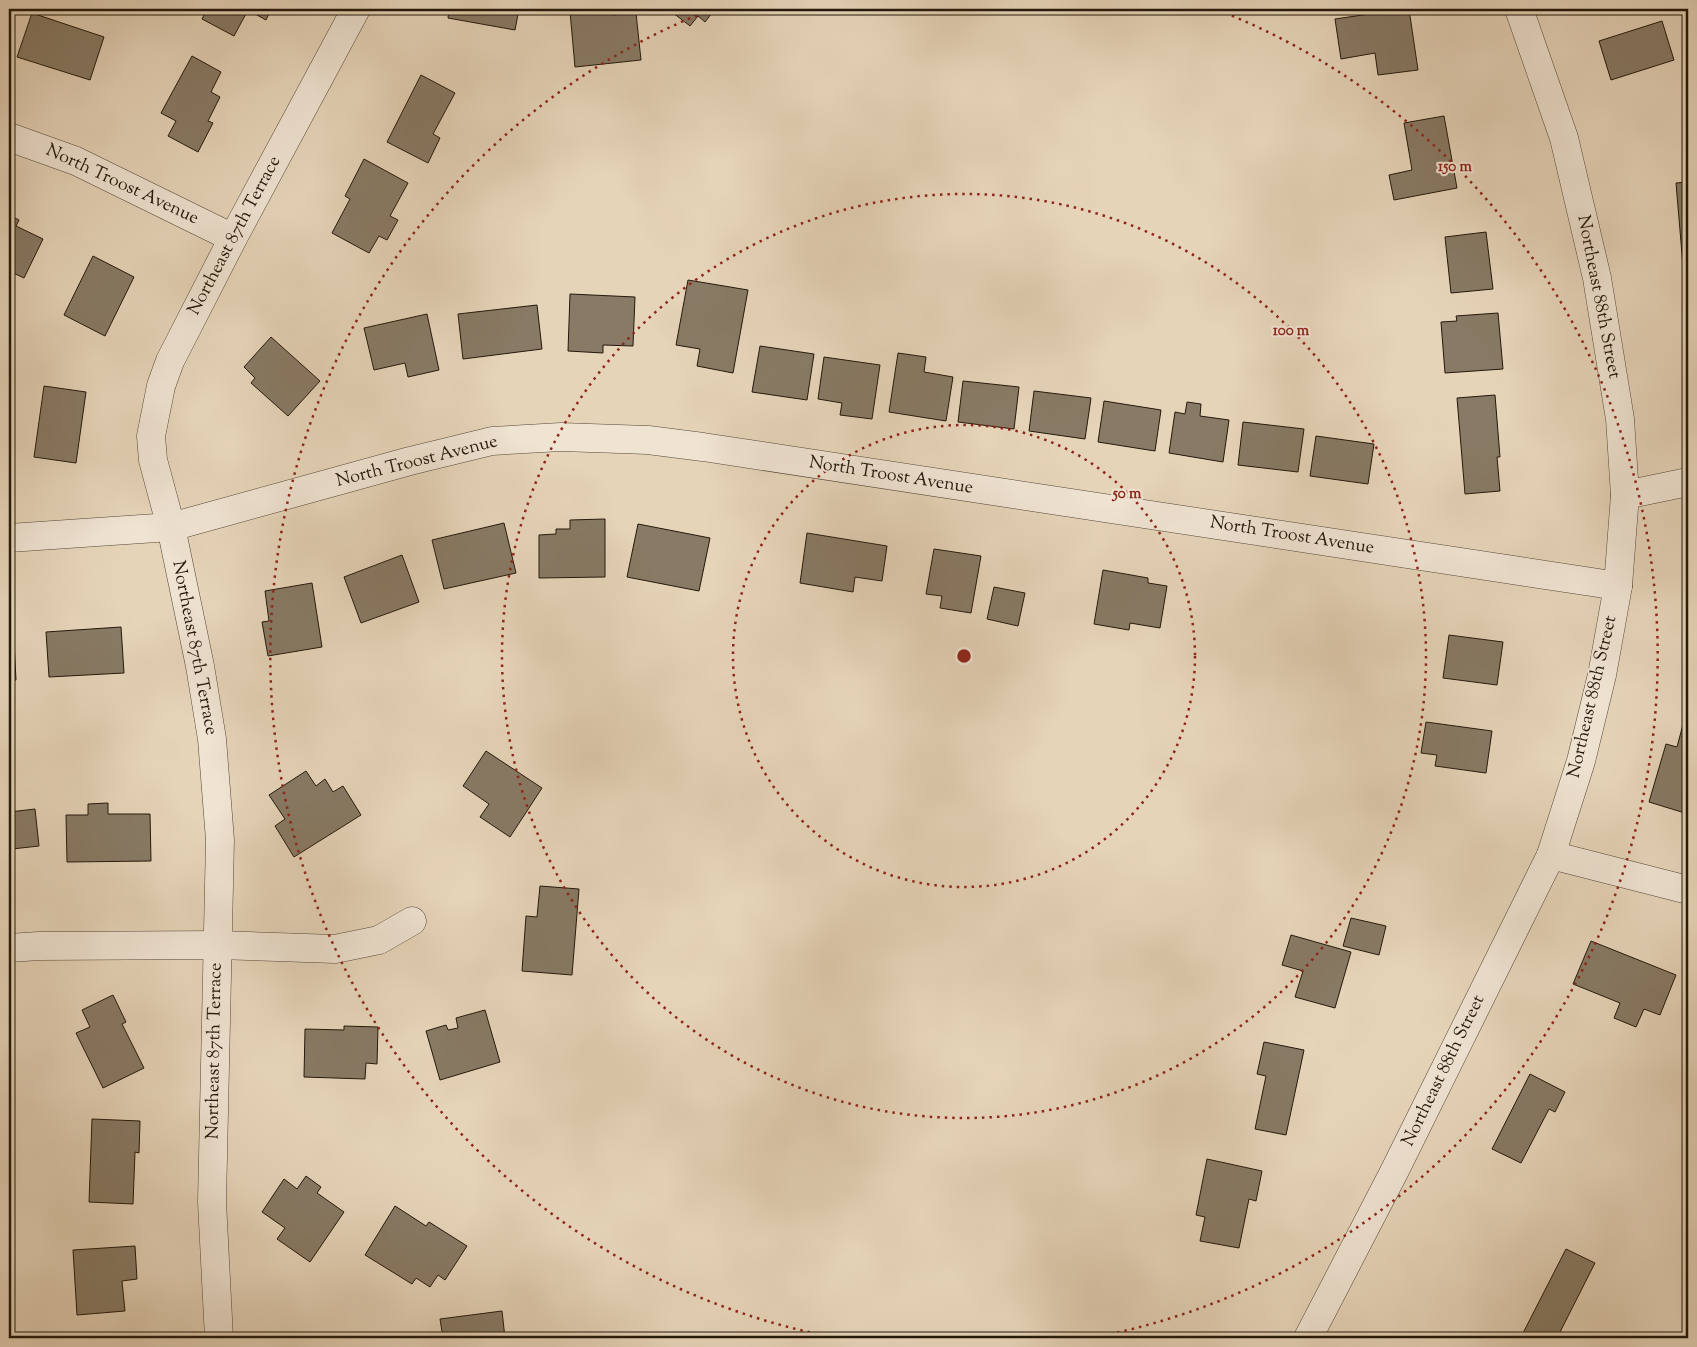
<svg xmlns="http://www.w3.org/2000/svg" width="1697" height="1347" viewBox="0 0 1697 1347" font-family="'Sorts Mill Goudy',serif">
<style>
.building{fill:#887a65;stroke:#23180b}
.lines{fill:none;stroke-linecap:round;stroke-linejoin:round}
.minor-casing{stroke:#544736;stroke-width:29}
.minor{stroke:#efe3d2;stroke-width:28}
.ring{fill:none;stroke:#8f2418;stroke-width:2.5;stroke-dasharray:2.5 5}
.labels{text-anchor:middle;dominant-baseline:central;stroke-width:4;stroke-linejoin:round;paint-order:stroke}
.street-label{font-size:18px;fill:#23180b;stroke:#efe3d2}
.centre{fill:#8f2418;stroke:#efe3d2;stroke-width:2.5}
.ring-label{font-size:15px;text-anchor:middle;font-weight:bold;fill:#8f2418;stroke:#efe3d2;stroke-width:4;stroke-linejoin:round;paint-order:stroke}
</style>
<rect width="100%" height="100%" fill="#e6d4b9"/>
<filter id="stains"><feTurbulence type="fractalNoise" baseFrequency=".004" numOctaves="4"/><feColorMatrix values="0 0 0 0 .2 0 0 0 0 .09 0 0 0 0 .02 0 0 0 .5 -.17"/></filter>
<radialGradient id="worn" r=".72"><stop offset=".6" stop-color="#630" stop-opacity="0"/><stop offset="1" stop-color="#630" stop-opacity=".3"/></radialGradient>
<g class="building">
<path d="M207 9H271L266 20 248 10 234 36 202 19Z"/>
<path d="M449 9H519L515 30 448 18Z"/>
<path d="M612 9V15L636 13 641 60 575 67 570 12Z"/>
<path d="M668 9H715L705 22 698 16 690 26Z"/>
<path d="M1404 9H1409L1418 70 1378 75 1375 53 1341 59 1335 19Z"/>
<path d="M32 13 104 37 90 80 17 57Z"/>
<path d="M1662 21 1674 60 1611 80 1599 41Z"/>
<path d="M192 56 221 72 211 92 220 97 208 121 213 123 198 152 168 136 176 121 161 113Z"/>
<path d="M421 75 455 93 433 134 440 138 428 163 387 142Z"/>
<path d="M1444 116 1457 188 1394 200 1389 175 1412 170 1404 123Z"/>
<path d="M364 159 408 183 390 216 398 220 387 240 379 236 369 253 332 233 350 199 345 196Z"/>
<path d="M1688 182V266H1683L1676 183Z"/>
<path d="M9 215 19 220 16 226 43 239 24 278 9 271Z"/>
<path d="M1486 232 1493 289 1451 293 1445 237Z"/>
<path d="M93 256 134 277 105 336 64 315Z"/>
<path d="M688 280 748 290 733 373 697 366 700 349 676 345Z"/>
<path d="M570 294 635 297 633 346 603 345V353L568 351Z"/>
<path d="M537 305 542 349 463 359 458 314Z"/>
<path d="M1498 313 1503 369 1445 373 1441 322 1457 321 1456 316Z"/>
<path d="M427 314 439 370 408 377 405 363 374 370 364 328Z"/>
<path d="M271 337 320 381 288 416 251 383 255 378 244 367Z"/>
<path d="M760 346 814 354 807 400 752 392Z"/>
<path d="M898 353 926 357 924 372 953 377 946 421 889 412Z"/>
<path d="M824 357 880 365 872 419 840 415 842 403 818 399Z"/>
<path d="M963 381 1019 387 1014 429 958 422Z"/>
<path d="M44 386 86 392 76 463 34 457Z"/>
<path d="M1034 391 1091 398 1085 439 1029 431Z"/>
<path d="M1495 395 1500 457H1497L1500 491 1465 494 1457 398Z"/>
<path d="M1104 401 1161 410 1155 451 1098 442Z"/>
<path d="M1187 402 1201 404 1200 416 1229 420 1223 462 1169 453 1175 412 1185 414Z"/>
<path d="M1243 422 1304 429 1298 472 1238 465Z"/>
<path d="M1316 436 1374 444 1368 484 1310 476Z"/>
<path d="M605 519V577L539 578V535L556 534V529H570V520Z"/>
<path d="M504 523 516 573 444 589 432 540Z"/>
<path d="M638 524 710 538 699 591 627 577Z"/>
<path d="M807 533 887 546 882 581 855 577 853 592 800 583Z"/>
<path d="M934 549 981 556 971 613 940 608 942 596 926 594Z"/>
<path d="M402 555 419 602 361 623 344 577Z"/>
<path d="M1103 570 1148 578V583L1167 586 1160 628 1130 623 1129 630 1094 624Z"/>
<path d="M312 583 322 647 268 656 262 622 269 621 265 591Z"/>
<path d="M994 587 1025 593 1018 626 987 619Z"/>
<path d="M9 623H13L16 680H9Z"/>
<path d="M1688 623V653L1684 652Z"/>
<path d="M121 627 124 673 49 677 46 632Z"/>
<path d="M1449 635 1503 642 1497 685 1443 678Z"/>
<path d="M1686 713 1688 714V814L1649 802 1666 744 1677 747Z"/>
<path d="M1426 722 1492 731 1486 773 1435 766 1437 755 1421 753Z"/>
<path d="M486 751 542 788 510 837 480 817 489 804 463 786Z"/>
<path d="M306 771 316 786 325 779 333 792 343 786 361 815 294 857 275 826 285 819 269 795Z"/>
<path d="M108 803V814H150L151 861 67 862 66 815H88V804Z"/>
<path d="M35 809 39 846 12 849V854L9 855V812Z"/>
<path d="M540 886 579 889 572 975 522 971 526 916 537 917Z"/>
<path d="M1351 918 1386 926 1379 955 1343 946Z"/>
<path d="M1291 935 1351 952 1335 1008 1295 997 1303 971 1282 965Z"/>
<path d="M1591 941 1676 975 1660 1015 1644 1009 1636 1027 1614 1018 1620 1003 1573 984Z"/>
<path d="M113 995 126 1022 122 1024 144 1068 103 1088 76 1033 90 1027 82 1010Z"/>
<path d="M485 1010 500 1062 440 1080 426 1031 446 1025 448 1030 458 1028 456 1018Z"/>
<path d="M344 1026 378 1027 377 1064 366 1063 365 1079 304 1077 305 1029 344 1030Z"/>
<path d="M1264 1042 1304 1050 1286 1135 1255 1129 1266 1076 1257 1074Z"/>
<path d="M1530 1074 1565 1092 1555 1112 1549 1109 1521 1163 1492 1149Z"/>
<path d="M92 1119 140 1121 139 1153 135 1152 133 1204 89 1202Z"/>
<path d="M1207 1159 1262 1171 1256 1201 1249 1199 1239 1248 1200 1241 1205 1217 1196 1215Z"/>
<path d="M306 1176 321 1187 317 1193 344 1212 310 1262 277 1239 285 1228 262 1212 284 1179 297 1189Z"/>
<path d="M395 1206 426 1226 429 1222 467 1246 445 1280 438 1275 430 1287 416 1278 412 1284 365 1255Z"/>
<path d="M135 1246 137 1279 122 1281 125 1311 77 1315 73 1250Z"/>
<path d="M1566 1249 1595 1263 1557 1338H1528L1522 1335Z"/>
<path d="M502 1311 505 1338H443L440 1319Z"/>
</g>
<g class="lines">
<g class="minor-casing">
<g id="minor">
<path d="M9 137 76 161 233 238"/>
<path d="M1625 495 1688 482"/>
<path d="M9 538 171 527 410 461 492 441 561 437 648 440 703 447 1618 586"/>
<path d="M1551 855 1688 890"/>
<path d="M9 948 39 946 218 945 335 949 379 940 412 921"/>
<path d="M219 1338 212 1202 220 840 212 739 200 666 171 527 153 460 151 436 161 386 170 361 233 238 356 9"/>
<path d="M1308 1338 1394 1172 1551 855 1581 761 1602 675 1618 586 1625 495 1620 419 1597 278 1564 138 1519 9"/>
</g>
</g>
<use href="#minor" class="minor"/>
</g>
<g class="ring">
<circle cx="964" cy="656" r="231"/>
<circle cx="964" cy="656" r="462"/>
<path d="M832 1337A694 694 0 0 1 710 10M1218 10A694 694 0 0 1 1096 1337"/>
</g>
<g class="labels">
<g class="street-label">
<text transform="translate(122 185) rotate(25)">North Troost Avenue</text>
<text transform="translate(235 236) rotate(-62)">Northeast 87th Terrace</text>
<text transform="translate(1598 297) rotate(79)">Northeast 88th Street</text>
<text transform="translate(417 462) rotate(-14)">North Troost Avenue</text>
<text transform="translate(891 476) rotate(9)">North Troost Avenue</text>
<text transform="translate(1292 536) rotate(9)">North Troost Avenue</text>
<text transform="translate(194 648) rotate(79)">Northeast 87th Terrace</text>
<text transform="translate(1593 697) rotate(-77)">Northeast 88th Street</text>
<text transform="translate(215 1051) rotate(-89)">Northeast 87th Terrace</text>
<text transform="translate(1444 1071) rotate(-64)">Northeast 88th Street</text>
</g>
</g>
<circle cx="964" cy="656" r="8" class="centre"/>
<g class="ring-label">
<text x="1455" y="171">150 m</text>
<text x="1291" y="335">100 m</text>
<text x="1127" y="498">50 m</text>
</g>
<rect width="1697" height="1347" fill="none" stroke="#e6d4b9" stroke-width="30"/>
<rect x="10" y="10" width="1677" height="1327" fill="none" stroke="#23180b" stroke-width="2.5"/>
<rect x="15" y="15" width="1667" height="1317" fill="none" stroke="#23180b"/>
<rect width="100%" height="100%" filter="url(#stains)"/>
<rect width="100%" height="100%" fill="url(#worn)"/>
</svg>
